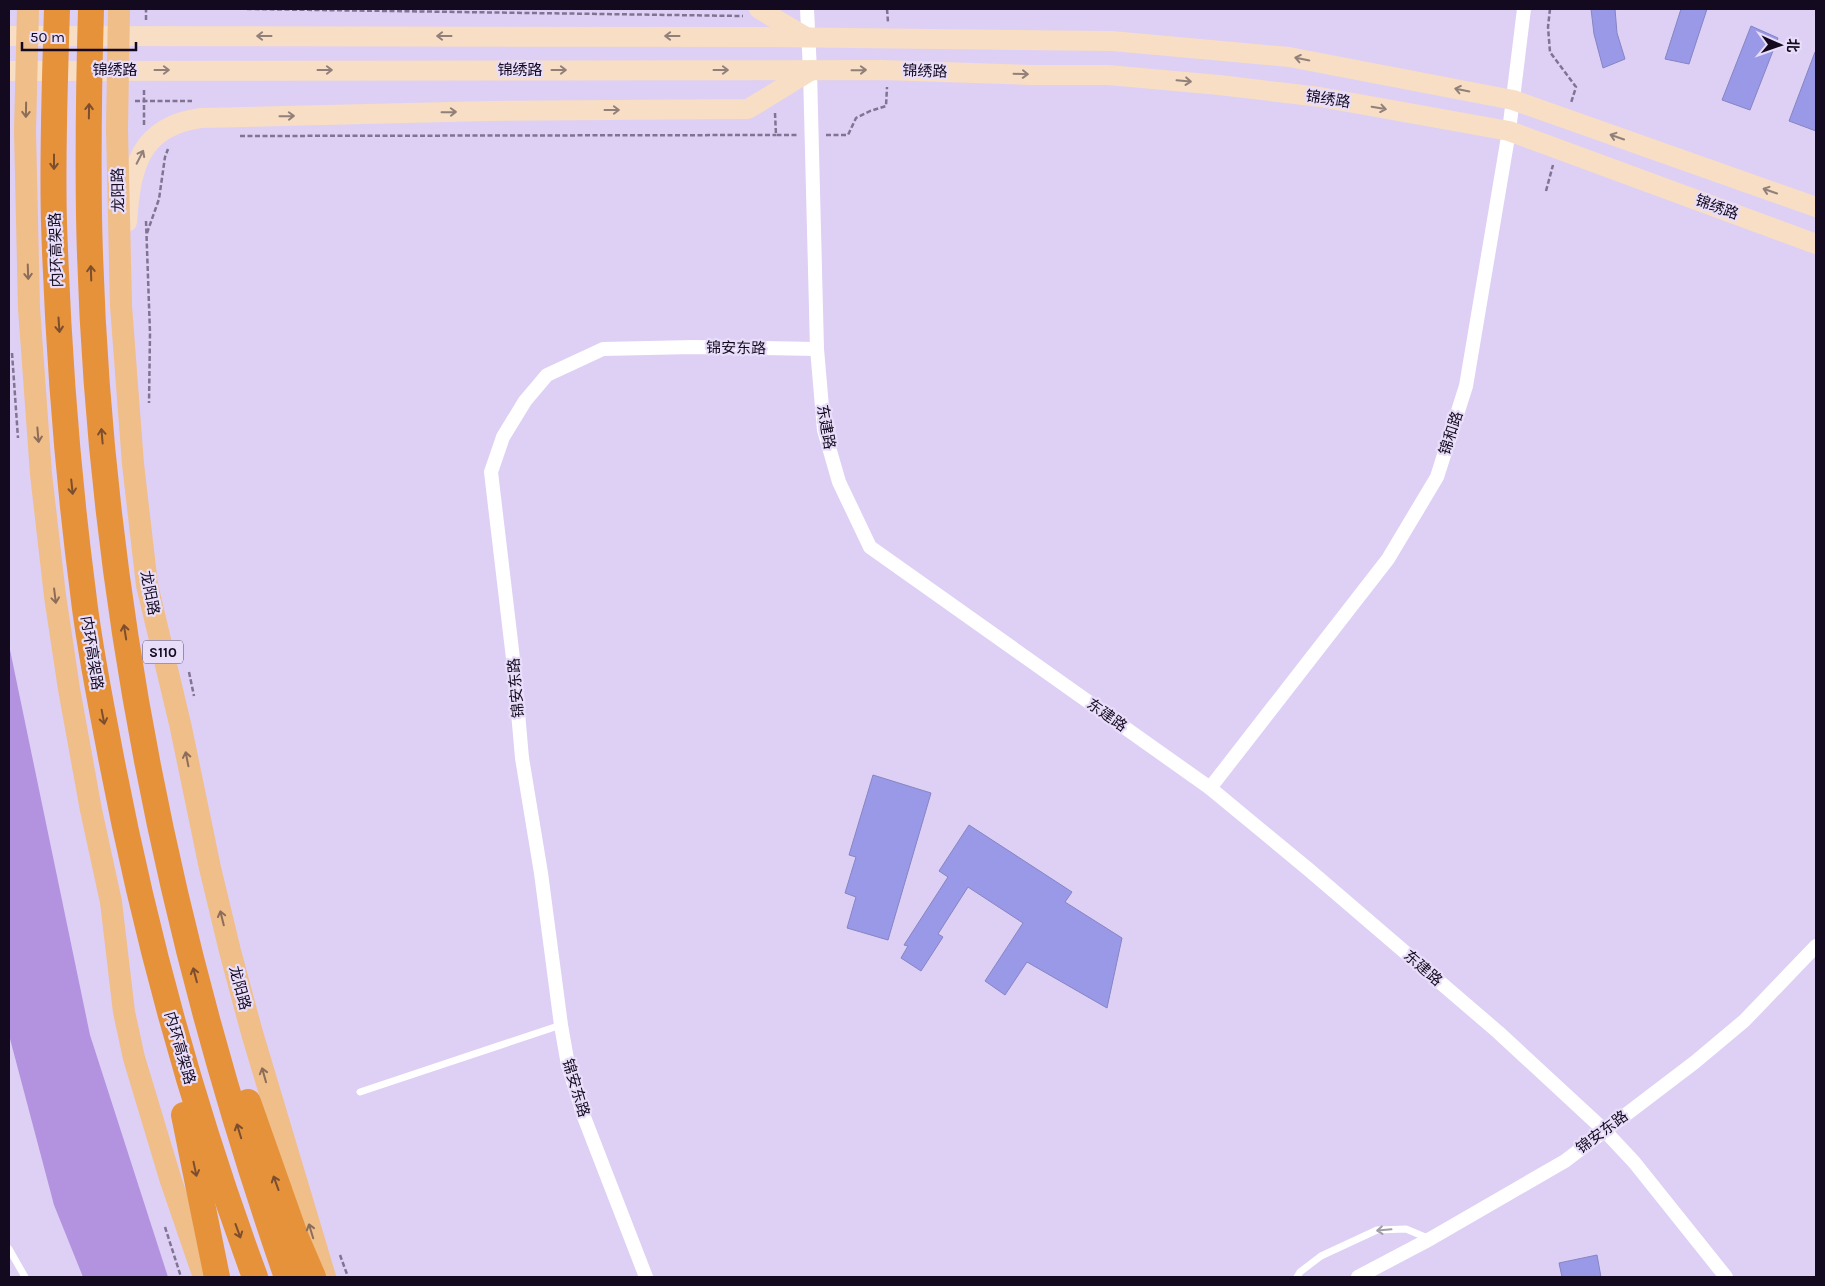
<svg xmlns="http://www.w3.org/2000/svg" width="1825" height="1286" viewBox="0 0 1825 1286" font-family="Karla,'Noto Sans SC',sans-serif">
<style>
.water{fill:#b392df}
.building{fill:#9999e8;stroke:#8585c3}
.lines{fill:none;stroke-linecap:round;stroke-linejoin:round}
.path{stroke:#807492;stroke-width:2.5;stroke-dasharray:5 2.5;stroke-linecap:butt}
.lane{stroke:#fff;stroke-width:7}
.street{stroke:#fff;stroke-width:14}
.secondary{stroke:#f7dec4;stroke-width:20}
.primary{stroke:#efbe89;stroke-width:22}
.highway{stroke:#e5923b;stroke-width:26}
.oneway{stroke:#917f7a}
.oneway2{stroke:#8c6d5a}
.oneway3{stroke:#7c4e2e}
.oneway4{stroke:#a19da6}
.labels{text-anchor:middle;dominant-baseline:central;stroke-width:4.5;stroke-linejoin:round;paint-order:stroke}
.shield{fill:#e9def9;stroke:#544a61;stroke-width:1}
.shield-label{font-size:14px;font-weight:bold;fill:#140a20}
.street-label{font-size:15px;fill:#140a20;stroke:#e9def9}
</style>
<rect width="100%" height="100%" fill="#decff5"/>
<path class="water" d="M9 645 90 1035 168 1277H83L54 1205 9 1035Z"/>
<g class="building">
<path d="M1591 9H1615L1617 33 1625 59 1603 68 1594 34Z"/>
<path d="M1681 9H1707L1689 64 1665 59Z"/>
<path d="M1751 26 1778 38 1750 110 1722 100Z"/>
<path d="M1815 52H1816V131L1789 121Z"/>
<path d="M873 775 931 793 888 940 847 928 856 897 845 893 856 857 849 855Z"/>
<path d="M969 825 1072 892 1065 902 1122 938 1107 1008 1027 962 1005 995 985 981 1023 923 968 887 938 934 943 937 921 971 901 958 908 946 904 945 948 877 939 871Z"/>
<path d="M1597 1255 1601 1277H1562L1559 1263Z"/>
</g>
<g class="lines">
<g class="path">
<path d="M247 9 743 16"/>
<path d="M887 9 888 22"/>
<path d="M1550 9 1548 27 1550 52 1576 87 1571 103"/>
<path d="M146 20V9"/>
<path d="M135 101H192"/>
<path d="M775 113 776 135H798"/>
<path d="M144 125V88"/>
<path d="M826 135H848L856 118 870 111 886 106 887 87"/>
<path d="M240 136 776 135"/>
<path d="M1546 191 1553 165"/>
<path d="M146 221 150 333 149 403"/>
<path d="M147 233 159 199 165 157 168 149"/>
<path d="M12 353 18 438"/>
<path d="M189 672 194 696"/>
<path d="M165 1227 181 1277"/>
<path d="M340 1255 348 1277"/>
</g>
<g class="lane">
<path d="M360 1092 561 1025"/>
<path d="M9 1249 25 1277"/>
<path d="M1297 1277 1300 1272 1321 1256 1377 1230 1406 1229 1430 1239"/>
</g>
<g class="street">
<path d="M807 9 810 71 817 349 824 430 839 482 870 547 1210 788 1308 869 1498 1032 1604 1130 1634 1162 1726 1277"/>
<path d="M1210 788 1388 559 1437 477 1466 386 1509 131 1524 9"/>
<path d="M646 1277 584 1117 568 1065 561 1025 541 873 522 758 514 667 491 472 503 437 525 401 547 375 603 349 693 347 817 349"/>
<path d="M1358 1277 1430 1239 1565 1161 1695 1062 1744 1021 1816 946"/>
</g>
<g class="secondary">
<path d="M759 9 806 37"/>
<path d="M9 36 768 37 1112 41 1289 57 1513 100 1816 207"/>
<path d="M9 71 882 70 1030 75H1108L1219 85 1320 97 1509 131 1816 244"/>
<path d="M127 222C131 168 139 126 201 118L489 111 748 109 810 71"/>
</g>
<g class="primary">
<path d="M28 9 25 131 29 308 41 474 55 596 69 689 91 810 111 902 124 1012 134 1058 171 1181 204 1277"/>
<path d="M119 9 117 129 121 306 133 464 147 585 181 728 210 868 230 951 252 1033 325 1277"/>
</g>
<g class="highway">
<path d="M57 9C55 80 52 152 54 223 58 346 67 470 83 592 89 646 100 699 110 752 144 931 192 1107 255 1277"/>
<path d="M91 9C89 78 88 147 89 216 96 578 168 936 287 1277"/>
<path d="M248 1102 295 1235 313 1277"/>
<path d="M184 1115 217 1277"/>
</g>
</g>
<defs><path id="oneway-shaft" d="M-6 0H5M1.5-3L5.5 0L1.5 3" fill="none" stroke-width="1.6" stroke-linecap="round" stroke-linejoin="round" transform="scale(1.25)"/></defs>
<g class="oneway">
<use href="#oneway-shaft" transform="translate(264 36) rotate(180)"/>
<use href="#oneway-shaft" transform="translate(444 36) rotate(180)"/>
<use href="#oneway-shaft" transform="translate(672 36) rotate(-180)"/>
<use href="#oneway-shaft" transform="translate(1302 59) rotate(-169)"/>
<use href="#oneway-shaft" transform="translate(162 70)"/>
<use href="#oneway-shaft" transform="translate(325 70)"/>
<use href="#oneway-shaft" transform="translate(559 70)"/>
<use href="#oneway-shaft" transform="translate(721 70)"/>
<use href="#oneway-shaft" transform="translate(859 70) rotate(-1)"/>
<use href="#oneway-shaft" transform="translate(1021 74) rotate(2)"/>
<use href="#oneway-shaft" transform="translate(1184 81) rotate(5)"/>
<use href="#oneway-shaft" transform="translate(1462 90) rotate(-169)"/>
<use href="#oneway-shaft" transform="translate(1379 108) rotate(10)"/>
<use href="#oneway-shaft" transform="translate(612 110)"/>
<use href="#oneway-shaft" transform="translate(449 112) rotate(-1)"/>
<use href="#oneway-shaft" transform="translate(287 116) rotate(-1)"/>
<use href="#oneway-shaft" transform="translate(1617 137) rotate(-161)"/>
<use href="#oneway-shaft" transform="translate(140 157) rotate(-63)"/>
<use href="#oneway-shaft" transform="translate(1770 191) rotate(-161)"/>
</g>
<g class="oneway2">
<use href="#oneway-shaft" transform="translate(26 110) rotate(91)"/>
<use href="#oneway-shaft" transform="translate(28 272) rotate(88)"/>
<use href="#oneway-shaft" transform="translate(38 435) rotate(85)"/>
<use href="#oneway-shaft" transform="translate(55 596) rotate(83)"/>
<use href="#oneway-shaft" transform="translate(187 759) rotate(-101)"/>
<use href="#oneway-shaft" transform="translate(222 918) rotate(-104)"/>
<use href="#oneway-shaft" transform="translate(264 1075) rotate(-106)"/>
<use href="#oneway-shaft" transform="translate(311 1231) rotate(-107)"/>
</g>
<g class="oneway3">
<use href="#oneway-shaft" transform="translate(89 111) rotate(-89)"/>
<use href="#oneway-shaft" transform="translate(54 162) rotate(90)"/>
<use href="#oneway-shaft" transform="translate(91 273) rotate(-92)"/>
<use href="#oneway-shaft" transform="translate(59 325) rotate(86)"/>
<use href="#oneway-shaft" transform="translate(102 436) rotate(-95)"/>
<use href="#oneway-shaft" transform="translate(72 487) rotate(84)"/>
<use href="#oneway-shaft" transform="translate(125 632) rotate(-99)"/>
<use href="#oneway-shaft" transform="translate(103 717) rotate(79)"/>
<use href="#oneway-shaft" transform="translate(195 975) rotate(-105)"/>
<use href="#oneway-shaft" transform="translate(239 1131) rotate(-107)"/>
<use href="#oneway-shaft" transform="translate(195 1169) rotate(78)"/>
<use href="#oneway-shaft" transform="translate(276 1183) rotate(-110)"/>
<use href="#oneway-shaft" transform="translate(238 1231) rotate(70)"/>
</g>
<use class="oneway4" href="#oneway-shaft" transform="translate(1384 1230) rotate(175)"/>
<g class="labels">
<rect class="shield" x="143" y="640.5" width="40" height="23" rx="4"/>
<g class="shield-label">
<text x="163" y="652">S110</text>
</g>
<g class="street-label">
<text x="115" y="70">锦绣路</text>
<text x="520" y="70">锦绣路</text>
<text transform="translate(925 71) rotate(2)">锦绣路</text>
<text transform="translate(1328 99) rotate(9)">锦绣路</text>
<text transform="translate(118 190) rotate(-91)">龙阳路</text>
<text transform="translate(1717 207) rotate(20)">锦绣路</text>
<text transform="translate(56 250) rotate(-92)">内环高架路</text>
<text transform="translate(736 348) rotate(1)">锦安东路</text>
<text transform="translate(826 427) rotate(80)">东建路</text>
<text transform="translate(1451 433) rotate(-72)">锦和路</text>
<text transform="translate(150 593) rotate(79)">龙阳路</text>
<text transform="translate(92 653) rotate(81)">内环高架路</text>
<text transform="translate(516 688) rotate(-95)">锦安东路</text>
<text transform="translate(1107 715) rotate(35)">东建路</text>
<text transform="translate(1423 968) rotate(41)">东建路</text>
<text transform="translate(240 988) rotate(75)">龙阳路</text>
<text transform="translate(180 1048) rotate(74)">内环高架路</text>
<text transform="translate(576 1088) rotate(73)">锦安东路</text>
<text transform="translate(1602 1132) rotate(-37)">锦安东路</text>
</g>
</g>
<rect width="1825" height="1286" fill="none" stroke="#140a20" stroke-width="20"/>
<g transform="translate(1780 45) rotate(92)" stroke="#e9def9" stroke-width="4" paint-order="stroke">
<path d="M0-4L9 19L0 12L-9 19Z" fill="#140a20"/>
<text y="-8" font-size="14" font-weight="bold" text-anchor="middle" fill="#140a20">北</text>
</g>
<path d="M22 42v8h114v-8" fill="none" stroke="#140a20" stroke-width="2.5"/>
<text x="30" y="42" font-size="15" fill="#140a20" stroke="#e9def9" stroke-width="4" paint-order="stroke">50 m</text>
</svg>
